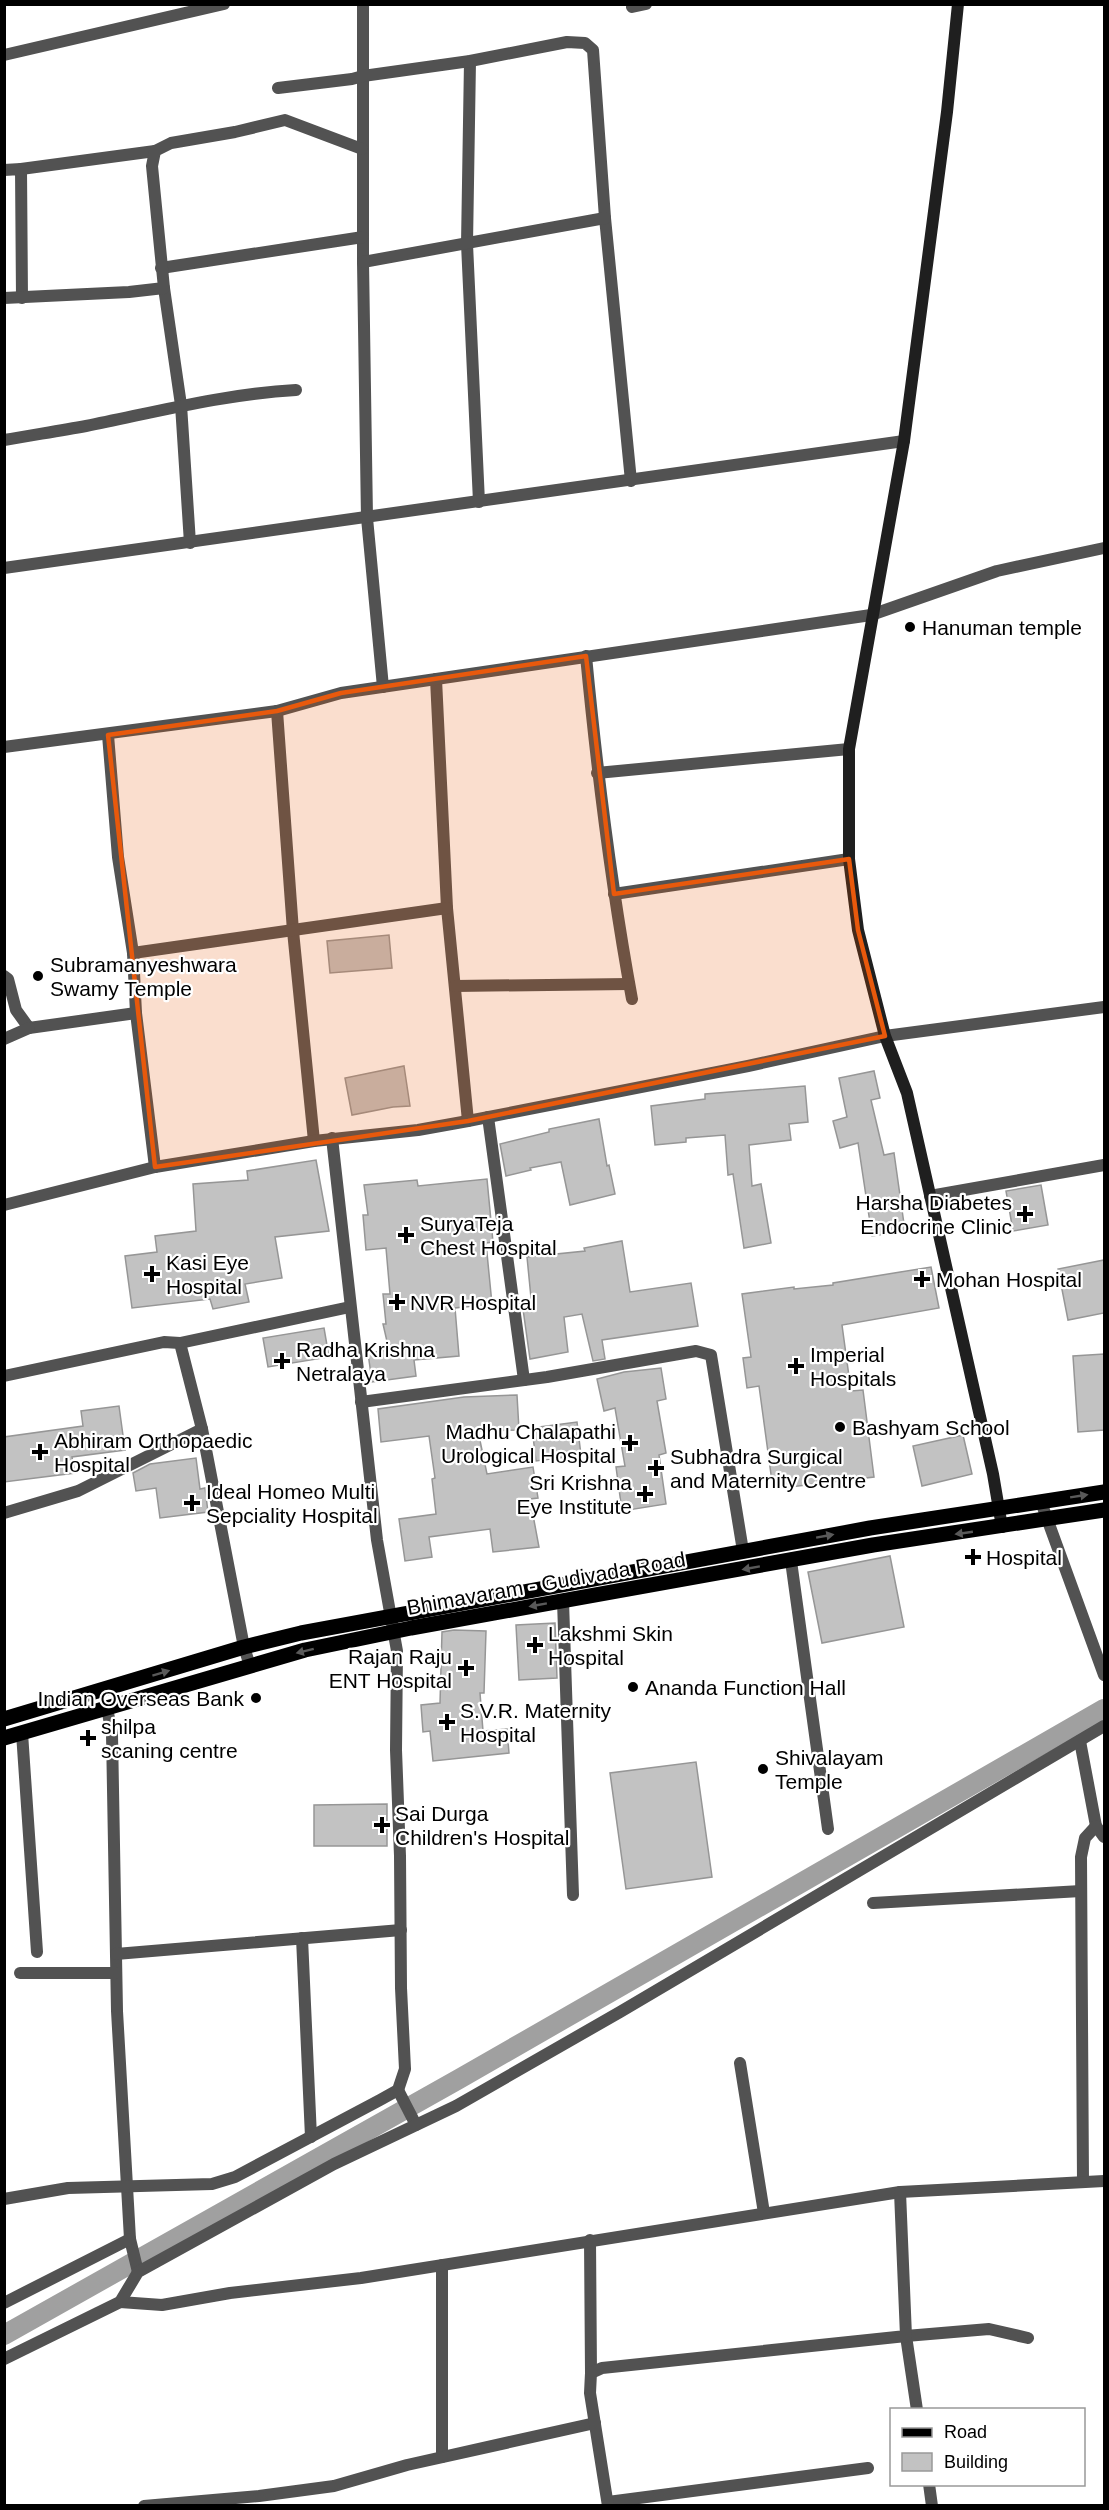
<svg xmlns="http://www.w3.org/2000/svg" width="1109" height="2510" viewBox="0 0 1109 2510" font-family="Arial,sans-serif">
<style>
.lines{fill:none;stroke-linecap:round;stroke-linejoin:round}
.canal{stroke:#a0a0a0;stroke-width:20}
.building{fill:#c2c2c2;stroke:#969696;stroke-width:1.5}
.street{stroke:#525252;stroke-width:12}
.secondary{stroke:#1f1f1f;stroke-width:12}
.primary{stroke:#000;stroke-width:15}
.oneway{fill:#595959}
.marked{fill:#e8590c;fill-opacity:0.2;stroke:#e8590c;stroke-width:4.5;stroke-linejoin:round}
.poi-dot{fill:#000;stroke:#fff;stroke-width:2}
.labels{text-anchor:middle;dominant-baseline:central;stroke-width:4.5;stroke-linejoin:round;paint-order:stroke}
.poi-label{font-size:21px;fill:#000;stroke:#fff;text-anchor:start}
.street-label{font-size:21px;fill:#000;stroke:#fff}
</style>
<rect width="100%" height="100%" fill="#fff"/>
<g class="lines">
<path class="canal" d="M4 2335 459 2079 1104 1709"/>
</g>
<g class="building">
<path d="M389 935 392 968 330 973 327 941Z"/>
<path d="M404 1066 410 1106 393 1107 352 1115 345 1078Z"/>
<path d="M874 1071 880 1098 871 1100 884 1155 894 1153 905 1231 872 1236 858 1143 840 1148 833 1121 847 1117 839 1078Z"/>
<path d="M805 1086 808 1122 789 1124 791 1140 749 1145 752 1186 761 1184 771 1243 744 1248 733 1174 728 1175 725 1135 686 1138V1142L655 1145 651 1106 705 1099V1094Z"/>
<path d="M599 1119 607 1166 609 1165 615 1194 570 1205 561 1162 530 1168 531 1170 506 1176 500 1144 549 1132V1129Z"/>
<path d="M316 1160 329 1231 275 1237 282 1278 245 1284 249 1302 213 1309 210 1299 132 1308 125 1256 157 1252 155 1236 196 1231 193 1184 248 1180 247 1171Z"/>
<path d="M487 1179 493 1242 486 1243 492 1304 455 1308 459 1356 414 1360 416 1376 372 1382 368 1353 389 1350 383 1324H386L383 1294H390L386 1248 366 1250 363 1215H368L364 1185 417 1180 418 1186Z"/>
<path d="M1041 1185 1048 1225 1013 1231 1006 1191Z"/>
<path d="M622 1241 630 1292 691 1283 698 1326 602 1340 605 1359 593 1361 582 1314 564 1317 568 1352 530 1359 523 1309 532 1308 527 1257 585 1251 584 1248Z"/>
<path d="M1104 1260V1313L1068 1320 1058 1269Z"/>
<path d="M931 1267 939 1308 842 1325 851 1391 863 1390 874 1477 773 1489 759 1386 747 1388 743 1358 751 1357 742 1294 794 1287V1289L833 1285V1283Z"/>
<path d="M324 1328 329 1357 268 1367 263 1338Z"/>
<path d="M1104 1354V1430L1078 1432 1073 1356Z"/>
<path d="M661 1368 666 1399 657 1401 666 1453 659 1455 666 1504 622 1511 616 1467 625 1466 615 1408 604 1411 597 1379 624 1372Z"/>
<path d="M517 1395 519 1430 478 1431 487 1474 533 1467 538 1498 530 1499 539 1547 493 1552 490 1529 429 1537 432 1557 405 1561 399 1519 436 1514 432 1479 435 1478 429 1436 381 1442 378 1409 464 1397Z"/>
<path d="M119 1406 125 1450 72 1457 75 1473 4 1482V1437L83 1426 81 1411Z"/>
<path d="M577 1422 581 1455 536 1461 532 1428Z"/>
<path d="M963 1435 972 1474 922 1486 913 1446Z"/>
<path d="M196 1458 200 1489 205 1488 208 1512 160 1518 156 1488 136 1491 133 1473 150 1464Z"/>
<path d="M890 1556 904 1627 822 1643 808 1572Z"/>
<path d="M555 1623 557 1678 519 1680 516 1625Z"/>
<path d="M454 1630 486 1631 484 1693H480L483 1731 507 1729 509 1753 433 1761 430 1731 423 1732 421 1705 440 1703 442 1632Z"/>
<path d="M696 1762 712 1877 626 1889 610 1773Z"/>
<path d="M387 1804V1846H314V1805Z"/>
</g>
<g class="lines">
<g class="street">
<path d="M363 4V262L367 518 383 687"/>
<path d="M632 7 646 4"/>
<path d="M4 55 224 4"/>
<path d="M470 61 467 244 479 502"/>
<path d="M278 88 352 79 363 76 470 61 567 42 585 43 593 50 605 218 631 481"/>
<path d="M21 169 155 151"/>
<path d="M4 170 21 169 22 298"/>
<path d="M363 262 605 218"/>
<path d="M161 268 363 237"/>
<path d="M164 288 181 405 190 543"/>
<path d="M4 298 129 292 164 288 152 166 155 151 171 143 235 132 285 120 362 149"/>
<path d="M4 440C32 435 59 431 86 426 156 412 224 394 296 390"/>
<path d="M4 568 904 441"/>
<path d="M586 656C597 771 611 885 632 999"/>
<path d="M436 679 447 908 468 1121"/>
<path d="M277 711 293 931 314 1141"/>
<path d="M108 735 118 857 133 953"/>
<path d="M4 747 277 711 341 693 871 615 997 571 1104 548"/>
<path d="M597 773 849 749"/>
<path d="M614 894 849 859"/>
<path d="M4 976 8 979 16 1010 29 1028 136 1013"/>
<path d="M455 986 629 984"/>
<path d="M4 1039 29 1028"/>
<path d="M488 1117 524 1380"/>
<path d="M155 1167 136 1013 133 953 447 908"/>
<path d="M930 1196 1104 1165"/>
<path d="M4 1205 155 1167 314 1141 418 1130 468 1121 748 1066 885 1036 1104 1007"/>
<path d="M180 1343 350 1307"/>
<path d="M4 1376 164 1342 180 1343 202 1429 244 1647 250 1666"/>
<path d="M361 1402 547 1377 696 1351 711 1355 743 1551"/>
<path d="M1041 1502 1104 1675"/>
<path d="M4 1513 78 1491 202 1429"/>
<path d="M791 1561 828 1829"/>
<path d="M563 1601 573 1895"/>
<path d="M107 1708 112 1734 117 2011 130 2239 138 2272"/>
<path d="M22 1733 37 1952"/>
<path d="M1080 1741 1096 1826 1104 1837"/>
<path d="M873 1903 1081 1891"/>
<path d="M302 1938 311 2137"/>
<path d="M116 1954 401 1930"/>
<path d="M20 1973H116"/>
<path d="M740 2063 764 2213"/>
<path d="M398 2090 416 2125"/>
<path d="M1083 2182 1081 1857 1085 1838 1096 1826"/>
<path d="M4 2199 68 2188 212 2184 235 2177 380 2100 398 2090 405 2069 401 1988 400 1856 396 1750 397 1651 377 1540 332 1138"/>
<path d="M590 2240 591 2373"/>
<path d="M442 2265V2457"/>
<path d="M120 2302 162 2305 230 2293 361 2278 900 2192 1104 2181"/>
<path d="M4 2303 130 2239"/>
<path d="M4 2359 120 2302 138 2272 334 2164 456 2106 620 2012 1104 1726"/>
<path d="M917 2410 906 2336 989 2329 1028 2338"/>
<path d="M929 2484 932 2506"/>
<path d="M608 2502 868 2468"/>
<path d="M144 2506 259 2496 334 2486 407 2465 595 2423"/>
<path d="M608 2506 590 2393 591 2373 602 2368 906 2336 900 2192"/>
</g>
<path class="secondary" d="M958 4 947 112 904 441 849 749V859L858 930 885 1036 907 1093 993 1474 1002 1527"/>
<g class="primary">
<path d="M4 1719 244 1647 301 1633 870 1528 1104 1492"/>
<path d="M4 1738 305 1650 411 1628 873 1545 1104 1510"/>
</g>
</g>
<defs><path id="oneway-solid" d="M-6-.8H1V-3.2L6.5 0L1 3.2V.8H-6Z" transform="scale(1.5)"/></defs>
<g class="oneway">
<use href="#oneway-solid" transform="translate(1079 1496) rotate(-9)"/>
<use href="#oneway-solid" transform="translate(964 1533) rotate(172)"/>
<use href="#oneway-solid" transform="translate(825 1536) rotate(-10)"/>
<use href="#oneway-solid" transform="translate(751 1568) rotate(170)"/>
<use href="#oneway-solid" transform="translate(538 1605) rotate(170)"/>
<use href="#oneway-solid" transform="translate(305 1651) rotate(166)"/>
<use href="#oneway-solid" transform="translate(161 1673) rotate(-17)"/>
</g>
<path class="marked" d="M586 656 614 894 849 859 858 930 885 1036 468 1121 155 1167 108 735 277 711 341 693Z"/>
<g class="poi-dot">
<circle cx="910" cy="627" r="6"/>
<circle cx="38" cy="976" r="6"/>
<path d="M1022 1205h6v6h6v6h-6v6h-6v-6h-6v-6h6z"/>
<path d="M403 1226h6v6h6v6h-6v6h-6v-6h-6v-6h6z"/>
<path d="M149 1265h6v6h6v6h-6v6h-6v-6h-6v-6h6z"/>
<path d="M919 1270h6v6h6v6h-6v6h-6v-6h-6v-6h6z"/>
<path d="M394 1293h6v6h6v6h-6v6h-6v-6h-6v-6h6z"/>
<path d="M279 1352h6v6h6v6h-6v6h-6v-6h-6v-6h6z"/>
<path d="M793 1357h6v6h6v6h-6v6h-6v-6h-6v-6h6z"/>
<circle cx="840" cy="1427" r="6"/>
<path d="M627 1434h6v6h6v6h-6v6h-6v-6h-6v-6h6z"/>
<path d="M37 1443h6v6h6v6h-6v6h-6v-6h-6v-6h6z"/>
<path d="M653 1459h6v6h6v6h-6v6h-6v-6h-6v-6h6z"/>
<path d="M642 1485h6v6h6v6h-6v6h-6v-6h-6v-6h6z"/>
<path d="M189 1494h6v6h6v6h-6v6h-6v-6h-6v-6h6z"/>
<path d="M970 1548h6v6h6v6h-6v6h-6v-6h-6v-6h6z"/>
<path d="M532 1636h6v6h6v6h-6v6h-6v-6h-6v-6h6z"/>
<path d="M463 1659h6v6h6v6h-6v6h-6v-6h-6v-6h6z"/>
<circle cx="633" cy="1687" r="6"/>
<circle cx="256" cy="1698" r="6"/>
<path d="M444 1713h6v6h6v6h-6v6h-6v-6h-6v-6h6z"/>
<path d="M85 1729h6v6h6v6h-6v6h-6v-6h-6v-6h6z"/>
<circle cx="763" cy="1769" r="6"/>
<path d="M379 1816h6v6h6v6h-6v6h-6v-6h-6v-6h6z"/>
</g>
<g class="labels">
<g class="poi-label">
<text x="922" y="627">Hanuman temple</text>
<text x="50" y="964">Subramanyeshwara<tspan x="50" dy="24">Swamy Temple</tspan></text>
<text x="1012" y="1202" text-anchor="end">Harsha Diabetes<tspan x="1012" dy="24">Endocrine Clinic</tspan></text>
<text x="420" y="1223">SuryaTeja<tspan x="420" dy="24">Chest Hospital</tspan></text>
<text x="166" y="1262">Kasi Eye<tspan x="166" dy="24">Hospital</tspan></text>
<text x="936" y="1279">Mohan Hospital</text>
<text x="410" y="1302">NVR Hospital</text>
<text x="296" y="1349">Radha Krishna<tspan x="296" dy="24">Netralaya</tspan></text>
<text x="810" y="1354">Imperial<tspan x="810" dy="24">Hospitals</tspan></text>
<text x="852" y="1427">Bashyam School</text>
<text x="616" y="1431" text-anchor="end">Madhu Chalapathi<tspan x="616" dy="24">Urological Hospital</tspan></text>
<text x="54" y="1440">Abhiram Orthopaedic<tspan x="54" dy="24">Hospital</tspan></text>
<text x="670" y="1456">Subhadra Surgical<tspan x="670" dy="24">and Maternity Centre</tspan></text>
<text x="632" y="1482" text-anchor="end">Sri Krishna<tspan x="632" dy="24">Eye Institute</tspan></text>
<text x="206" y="1491">Ideal Homeo Multi<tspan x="206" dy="24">Sepciality Hospital</tspan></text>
<text x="986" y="1557">Hospital</text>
<text x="548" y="1633">Lakshmi Skin<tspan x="548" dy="24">Hospital</tspan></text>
<text x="452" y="1656" text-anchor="end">Rajan Raju<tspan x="452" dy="24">ENT Hospital</tspan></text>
<text x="645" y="1687">Ananda Function Hall</text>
<text x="244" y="1698" text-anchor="end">Indian Overseas Bank</text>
<text x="460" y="1710">S.V.R. Maternity<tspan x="460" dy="24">Hospital</tspan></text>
<text x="101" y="1726">shilpa<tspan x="101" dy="24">scaning centre</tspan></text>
<text x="775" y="1757">Shivalayam<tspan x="775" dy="24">Temple</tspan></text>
<text x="395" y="1813">Sai Durga<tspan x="395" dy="24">Children's Hospital</tspan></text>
</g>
<g class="street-label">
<text transform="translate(546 1583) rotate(-10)">Bhimavaram - Gudivada Road</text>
</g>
</g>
<rect width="1109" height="2510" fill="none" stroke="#000000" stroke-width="12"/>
<rect x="890" y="2408" width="195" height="78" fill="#ffffff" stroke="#999999" stroke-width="1.5"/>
<rect x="902" y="2428" width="30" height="9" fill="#000000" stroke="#999999" stroke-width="1.5"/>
<text x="944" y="2438" font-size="18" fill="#000000">Road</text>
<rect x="902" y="2453" width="30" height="18" fill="#c2c2c2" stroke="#999999" stroke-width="1.5"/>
<text x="944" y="2468" font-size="18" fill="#000000">Building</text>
</svg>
